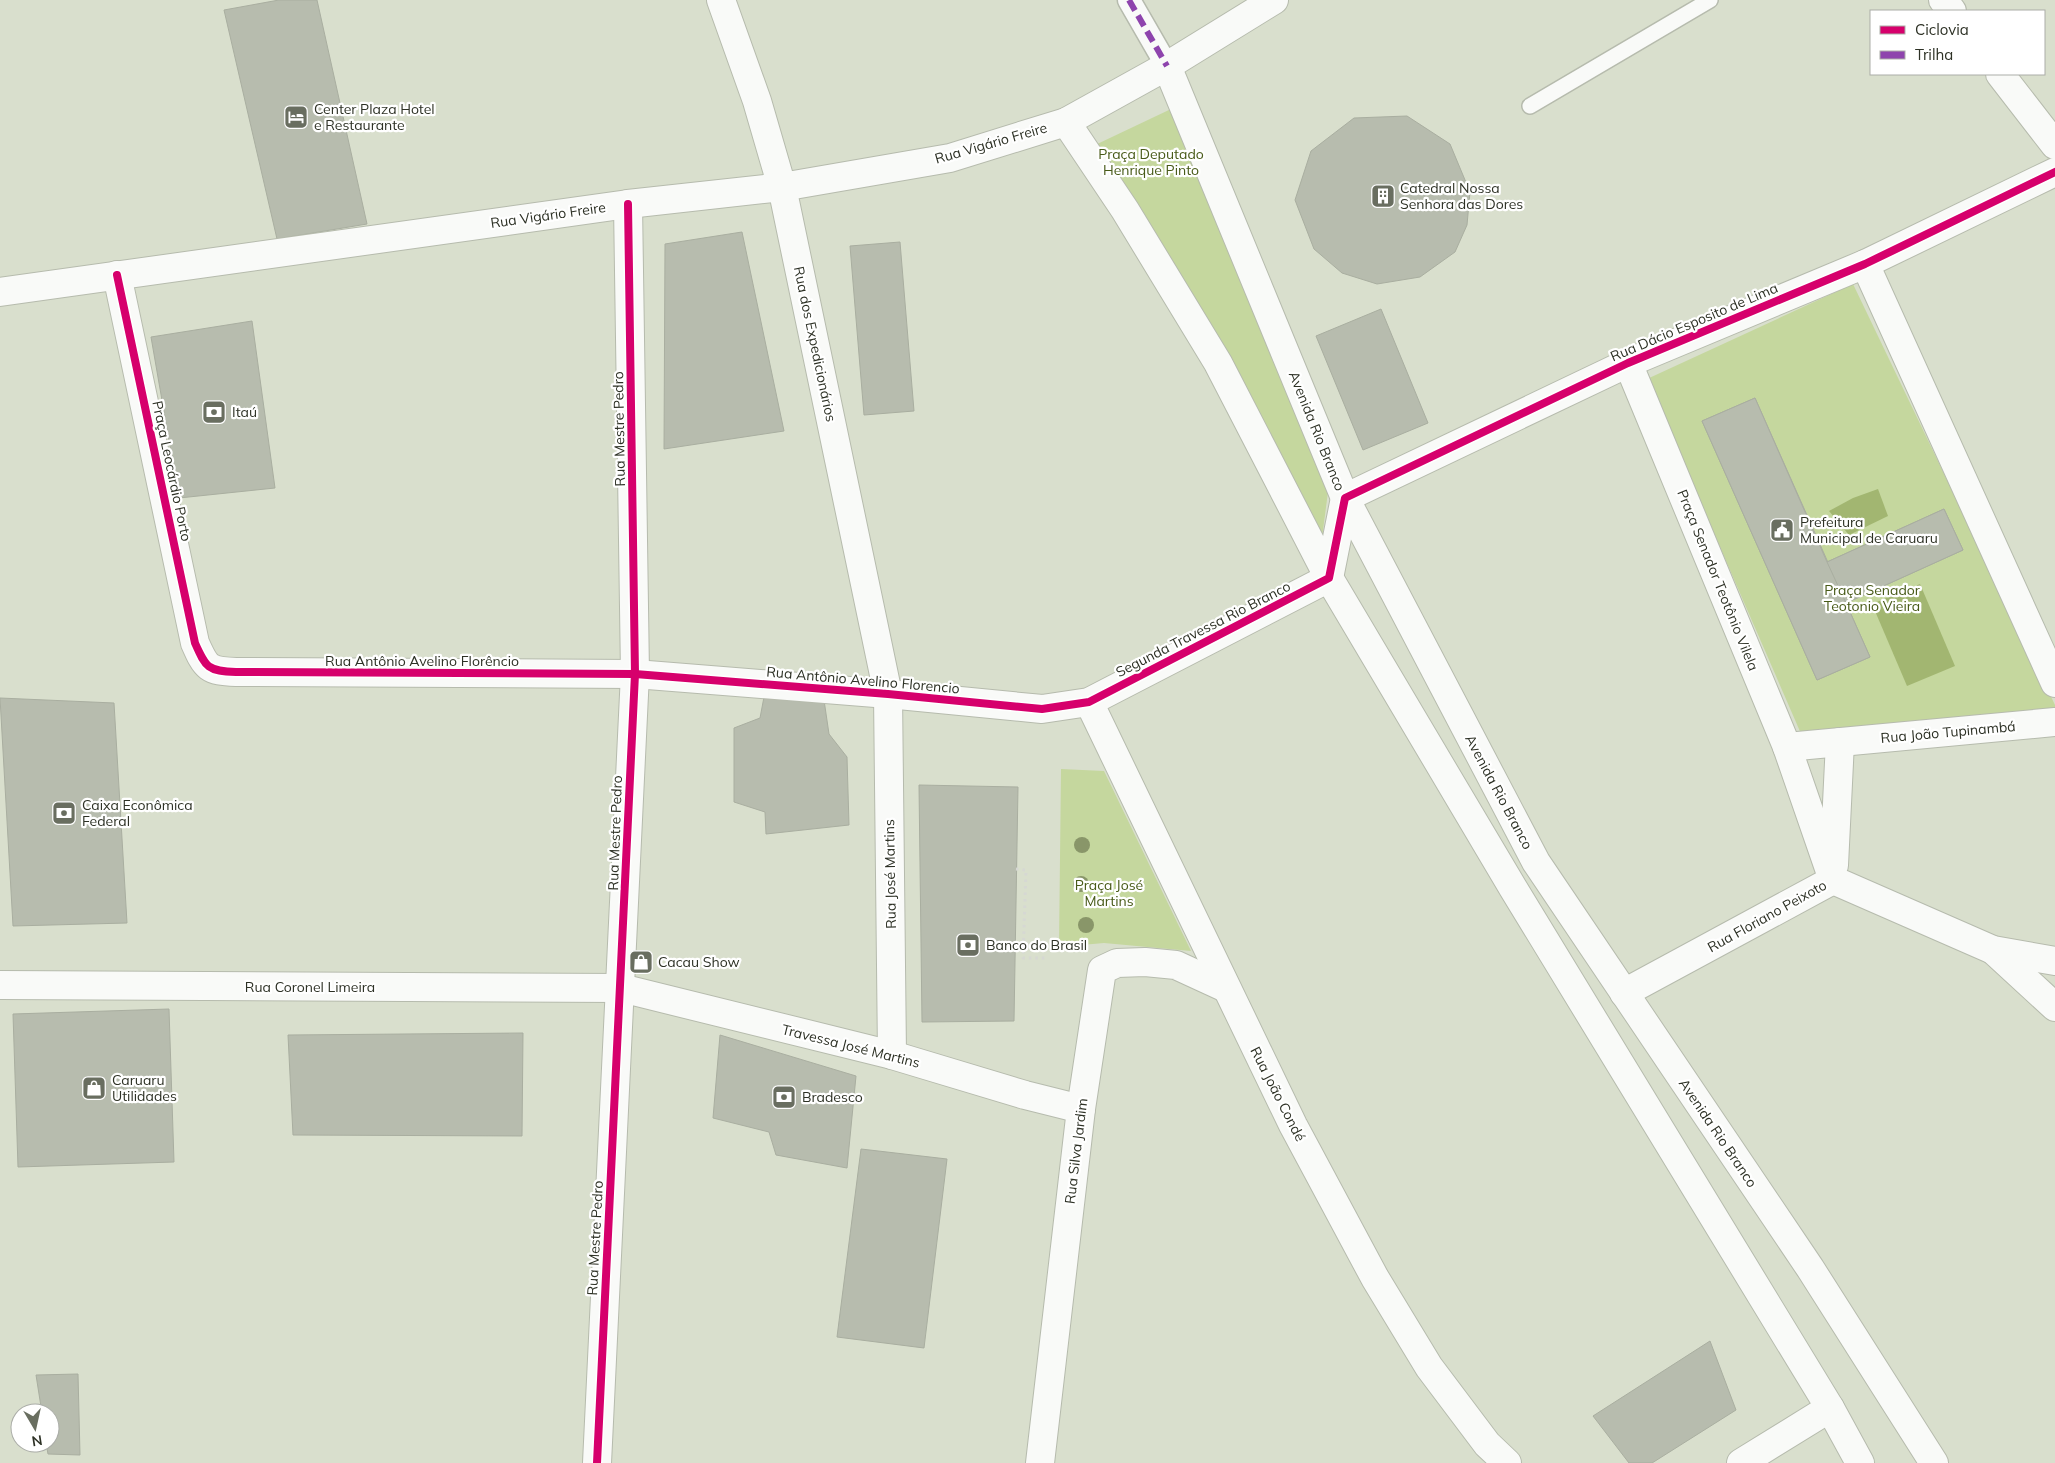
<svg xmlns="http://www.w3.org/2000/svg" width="2055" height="1463" viewBox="0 0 2055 1463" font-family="Mulish,sans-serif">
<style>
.green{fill:#c5d79e}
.water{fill:#a2b671}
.building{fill:#b7bcae;stroke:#a9aea0}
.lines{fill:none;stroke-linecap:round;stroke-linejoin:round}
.service-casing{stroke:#b6bbad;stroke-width:18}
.pedestrian-casing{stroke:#b6bbad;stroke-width:25}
.minor-casing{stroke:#b6bbad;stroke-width:30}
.primary-casing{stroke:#b6bbad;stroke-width:30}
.path{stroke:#d6d8d3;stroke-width:3;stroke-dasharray:2.5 4;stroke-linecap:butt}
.service{stroke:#f9faf8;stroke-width:15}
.pedestrian{stroke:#f9faf8;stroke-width:22}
.minor{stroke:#f9faf8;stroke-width:28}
.primary{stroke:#f9faf8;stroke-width:28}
.quiet{stroke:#8e44ad;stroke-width:6;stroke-dasharray:12 6;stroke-linecap:butt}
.cycleway-casing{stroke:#fff;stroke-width:11}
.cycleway{stroke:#d6006c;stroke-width:8}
.tree{fill:#899669}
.labels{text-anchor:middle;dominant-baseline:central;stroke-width:4.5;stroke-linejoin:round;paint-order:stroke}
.poi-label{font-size:14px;fill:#2d3125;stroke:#fff;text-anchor:start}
.street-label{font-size:14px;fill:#2d3125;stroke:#fff}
.park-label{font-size:14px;fill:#485a18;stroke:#fff}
</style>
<rect width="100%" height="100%" fill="#d9dfcd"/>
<g class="green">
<path d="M1171 109 1329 484 1322 538 1093 146Z"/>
<path d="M1853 284 2055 705V713L1802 736 1647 379Z"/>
<path d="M1061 769 1104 771 1191 951 1104 943 1059 947Z"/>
</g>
<g class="water">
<path d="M1878 489 1888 516 1849 535 1829 511 1853 498Z"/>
<path d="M1920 584 1955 666 1907 686 1872 604Z"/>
</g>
<g class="building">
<path d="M279 0H317L367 224 277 239 224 10Z"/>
<path d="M1407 116 1450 144 1470 192 1467 225 1455 252 1420 277 1377 284 1342 273 1314 249 1295 200 1311 151 1354 118Z"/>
<path d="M742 232 784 431 664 449 665 244Z"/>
<path d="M900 242 914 411 864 415 850 246Z"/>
<path d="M1381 309 1428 423 1363 450 1316 336Z"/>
<path d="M252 321 275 488 179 498 151 337Z"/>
<path d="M1755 398 1870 657 1817 680 1702 421Z"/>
<path d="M1755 398 1827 562 1944 509 1963 550 1846 603 1870 657 1817 680 1702 421Z"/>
<path d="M1944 509 1963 550 1846 603 1827 562Z"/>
<path d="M764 697 824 700 829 734 847 757 849 825 766 834 765 812 734 802V728L760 718Z"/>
<path d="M0 698 114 703 127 923 13 926Z"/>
<path d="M919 785 1018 787 1014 1021 922 1022Z"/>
<path d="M169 1009 174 1162 18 1167 13 1014Z"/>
<path d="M523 1033 522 1136 293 1135 288 1035Z"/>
<path d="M720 1035 856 1076 847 1168 776 1155 769 1132 713 1118Z"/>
<path d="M861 1149 947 1159 924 1348 837 1337Z"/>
<path d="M1710 1341 1736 1410 1652 1463H1629L1593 1416Z"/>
<path d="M78 1374 80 1455 48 1454 46 1443H50V1413H42L36 1375Z"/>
</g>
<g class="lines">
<g class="service-casing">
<path id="service" d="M1530 106 1710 0"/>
</g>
<g class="pedestrian-casing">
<path id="pedestrian" d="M1129 0 1167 66"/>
</g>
<g class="minor-casing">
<g id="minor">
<path d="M721 0 757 101 782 187 888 694 892 1055"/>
<path d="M1943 0 1952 11"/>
<path d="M2000 74 2055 145"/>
<path d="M1865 264 2055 683"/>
<path d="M117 275 195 643C206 668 208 671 236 672L635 674 888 694 1042 709 1089 702 1329 578 1345 498 1628 363 1865 264 2055 172"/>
<path d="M1628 363 1787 747 1833 880"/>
<path d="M1089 702 1293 1125 1375 1278 1429 1367 1487 1444 1507 1463"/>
<path d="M1787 747 2055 722"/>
<path d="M1834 865 1840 742"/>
<path d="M1993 950 2055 1007"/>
<path d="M0 985 621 988 892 1055 1025 1095 1081 1109"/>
<path d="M1624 993 1833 880 1993 950 2055 961"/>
<path d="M597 1463 635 674 628 204"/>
<path d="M1040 1463 1081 1109 1102 970 1117 963 1145 962 1176 965 1226 988"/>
<path d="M1741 1463 1830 1408"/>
</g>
</g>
<g class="primary-casing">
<g id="primary">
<path d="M1167 66 1345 498 1536 862 1810 1268 1934 1463"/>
<path d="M1066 122 1125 210 1218 363 1329 578 1513 888 1830 1408 1860 1463"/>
<path d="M0 292 628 204 782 187 950 158 1066 122 1167 66 1274 0"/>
</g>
</g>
<path class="path" d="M1016 869 1026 870 1023 958H1046"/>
<use href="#service" class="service"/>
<use href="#pedestrian" class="pedestrian"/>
<use href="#minor" class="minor"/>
<use href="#primary" class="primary"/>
<path class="quiet" d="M1129 0 1167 66"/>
<g class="cycleway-casing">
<g id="cycleway">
<path d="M117 275 195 643C206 668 208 671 236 672L635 674 888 694 1042 709 1089 702 1329 578 1345 498 1628 363 1865 264 2055 172"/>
<path d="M597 1463 635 674 628 204"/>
</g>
</g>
<use href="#cycleway" class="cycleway"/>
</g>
<g class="tree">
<circle cx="1082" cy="845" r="8"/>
<circle cx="1081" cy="884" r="8"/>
<circle cx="1086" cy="925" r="8"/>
</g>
<defs>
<g id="hotel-square" transform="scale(1.25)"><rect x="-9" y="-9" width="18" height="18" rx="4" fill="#696e60" stroke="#fff"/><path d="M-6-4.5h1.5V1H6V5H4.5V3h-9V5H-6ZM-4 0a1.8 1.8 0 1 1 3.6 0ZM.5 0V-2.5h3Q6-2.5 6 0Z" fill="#fff"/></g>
<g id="building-square" transform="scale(1.25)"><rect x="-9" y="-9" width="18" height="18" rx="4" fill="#696e60" stroke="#fff"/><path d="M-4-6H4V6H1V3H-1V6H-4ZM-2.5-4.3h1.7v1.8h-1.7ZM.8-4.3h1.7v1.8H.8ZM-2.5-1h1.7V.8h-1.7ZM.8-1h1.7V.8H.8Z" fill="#fff"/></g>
<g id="bank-square" transform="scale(1.25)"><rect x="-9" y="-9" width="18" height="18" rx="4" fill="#696e60" stroke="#fff"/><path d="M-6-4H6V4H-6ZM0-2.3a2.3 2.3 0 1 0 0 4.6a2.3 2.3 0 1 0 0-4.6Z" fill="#fff"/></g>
<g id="civic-square" transform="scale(1.25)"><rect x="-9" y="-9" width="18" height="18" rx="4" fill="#696e60" stroke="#fff"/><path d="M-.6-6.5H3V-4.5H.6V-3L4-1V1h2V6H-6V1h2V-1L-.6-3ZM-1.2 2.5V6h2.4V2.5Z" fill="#fff"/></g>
<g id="shop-square" transform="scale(1.25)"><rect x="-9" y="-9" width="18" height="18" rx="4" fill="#696e60" stroke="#fff"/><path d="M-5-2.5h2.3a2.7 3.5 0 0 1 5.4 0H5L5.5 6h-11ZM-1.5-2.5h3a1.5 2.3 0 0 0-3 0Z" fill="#fff"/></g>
</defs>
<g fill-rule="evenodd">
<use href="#hotel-square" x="296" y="117"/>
<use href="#building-square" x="1383" y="196"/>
<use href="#bank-square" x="214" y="412"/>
<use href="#civic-square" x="1782" y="530"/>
<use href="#bank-square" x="64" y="813"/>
<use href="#bank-square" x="968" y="945"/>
<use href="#shop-square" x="641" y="962"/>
<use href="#shop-square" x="94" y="1088"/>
<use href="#bank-square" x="784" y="1097"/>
</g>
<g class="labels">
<g class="poi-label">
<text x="314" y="109">Center Plaza Hotel<tspan x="314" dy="16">e Restaurante</tspan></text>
<text x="1400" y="188">Catedral Nossa<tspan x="1400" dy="16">Senhora das Dores</tspan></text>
<text x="232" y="412">Itaú</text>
<text x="1800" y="522">Prefeitura<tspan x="1800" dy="16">Municipal de Caruaru</tspan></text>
<text x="82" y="805">Caixa Econômica<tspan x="82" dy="16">Federal</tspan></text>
<text x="986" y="945">Banco do Brasil</text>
<text x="658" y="962">Cacau Show</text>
<text x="112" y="1080">Caruaru<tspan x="112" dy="16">Utilidades</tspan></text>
<text x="802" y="1097">Bradesco</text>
</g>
<g class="street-label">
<text transform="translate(991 143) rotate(-16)">Rua Vigário Freire</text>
<text transform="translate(548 215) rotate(-8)">Rua Vigário Freire</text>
<text transform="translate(1694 322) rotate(-23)">Rua Dácio Esposito de Lima</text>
<text transform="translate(815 344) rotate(78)">Rua dos Expedicionários</text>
<text transform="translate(619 429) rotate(-91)">Rua Mestre Pedro</text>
<text transform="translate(1317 431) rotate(68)">Avenida Rio Branco</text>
<text transform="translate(172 471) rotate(78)">Praça Leocárdio Porto</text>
<text transform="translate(1718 580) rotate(68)">Praça Senador Teotônio Vilela</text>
<text transform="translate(1203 629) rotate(-27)">Segunda Travessa Rio Branco</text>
<text x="422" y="661">Rua Antônio Avelino Florêncio</text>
<text transform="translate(863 680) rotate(5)">Rua Antônio Avelino Florencio</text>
<text transform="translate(1948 732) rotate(-5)">Rua João Tupinambá</text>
<text transform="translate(1499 792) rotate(62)">Avenida Rio Branco</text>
<text transform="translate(615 833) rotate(-88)">Rua Mestre Pedro</text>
<text transform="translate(890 874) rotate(-91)">Rua José Martins</text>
<text transform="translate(1767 916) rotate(-29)">Rua Floriano Peixoto</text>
<text x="310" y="987">Rua Coronel Limeira</text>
<text transform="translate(851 1046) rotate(14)">Travessa José Martins</text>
<text transform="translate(1278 1094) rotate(63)">Rua João Condé</text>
<text transform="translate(1718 1133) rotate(56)">Avenida Rio Branco</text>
<text transform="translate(1076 1151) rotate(-83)">Rua Silva Jardim</text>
<text transform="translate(595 1238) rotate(-87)">Rua Mestre Pedro</text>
</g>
<g class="park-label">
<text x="1151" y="154">Praça Deputado<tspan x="1151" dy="16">Henrique Pinto</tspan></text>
<text x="1872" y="590">Praça Senador<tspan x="1872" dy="16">Teotonio Vieira</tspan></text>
<text x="1109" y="885">Praça José<tspan x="1109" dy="16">Martins</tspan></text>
</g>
</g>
<rect x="1870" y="10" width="175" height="65" fill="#ffffff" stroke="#abada8"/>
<rect x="1880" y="26" width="25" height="8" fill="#d6006c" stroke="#abada8"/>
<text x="1915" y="35" font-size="15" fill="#2d3125">Ciclovia</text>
<rect x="1880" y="51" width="25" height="8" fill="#8e44ad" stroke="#abada8"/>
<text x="1915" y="60" font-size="15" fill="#2d3125">Trilha</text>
<g transform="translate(35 1428) rotate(171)"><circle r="24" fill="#ffffff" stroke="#abada8"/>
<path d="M0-4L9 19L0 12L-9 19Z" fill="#696e60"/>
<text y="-8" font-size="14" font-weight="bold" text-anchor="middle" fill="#2d3125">N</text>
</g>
</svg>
